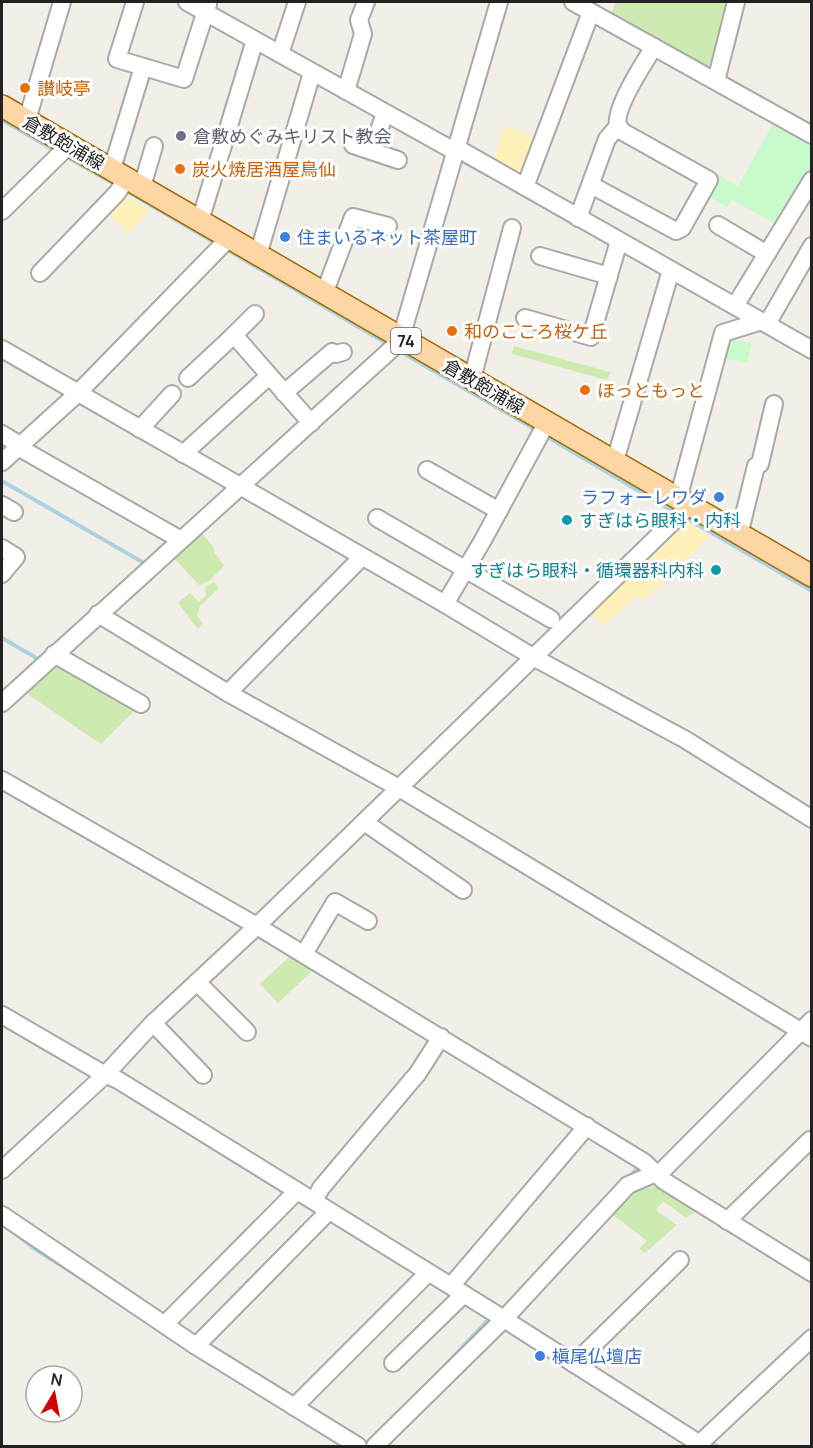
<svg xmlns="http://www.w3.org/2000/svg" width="813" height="1448" viewBox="0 0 813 1448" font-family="Manrope,'Noto Sans JP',sans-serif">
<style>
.grass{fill:#cdebb0}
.sand{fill:#fff1ba}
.park{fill:#c8facc}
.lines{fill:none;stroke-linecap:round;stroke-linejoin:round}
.stream{stroke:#aad3df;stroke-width:4}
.minor-casing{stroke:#a9a9a9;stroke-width:20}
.major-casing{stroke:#a06b00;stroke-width:24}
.minor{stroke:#fff;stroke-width:16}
.major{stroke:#fcd6a4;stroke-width:21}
.food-dot{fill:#e8710a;stroke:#fff;stroke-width:2}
.worship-dot{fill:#6b7280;stroke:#fff;stroke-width:2}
.shop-dot{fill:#3f7fe0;stroke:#fff;stroke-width:2}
.culture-dot{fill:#0f9aa8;stroke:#fff;stroke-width:2}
.labels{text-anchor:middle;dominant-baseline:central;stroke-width:6;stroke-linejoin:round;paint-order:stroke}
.shield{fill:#fff;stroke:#646464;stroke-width:1.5}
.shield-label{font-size:16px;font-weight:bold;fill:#222}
.food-label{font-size:18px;fill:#c56008;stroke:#fff;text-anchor:start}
.worship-label{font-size:18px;fill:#5b616d;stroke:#fff;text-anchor:start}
.street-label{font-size:18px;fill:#222;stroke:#fff}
.shop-label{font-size:18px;fill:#366cbe;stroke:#fff;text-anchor:start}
.culture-label{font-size:18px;fill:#0d838f;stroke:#fff;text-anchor:start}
</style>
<rect width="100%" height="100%" fill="#f2efe9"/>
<g class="grass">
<path d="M615 2H731L713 68 706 71 611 17Z"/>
<path d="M514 346 610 372 607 380 512 354Z"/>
<path d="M200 531 214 548V552L224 566 209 581 199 585 172 556Z"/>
<path d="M214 582 219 588 200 606 197 616 203 624 198 629 178 603 190 593 199 602 206 595 205 587Z"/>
<path d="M55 663 135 710 101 744 23 691Z"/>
<path d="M290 956 313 970 278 1003 260 984Z"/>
<path d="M657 1186 696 1211 686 1218 663 1201 656 1210 677 1225 645 1253 639 1249 647 1241 612 1214 633 1191Z"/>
</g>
<g class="sand">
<path d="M505 125 538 139 524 175 519 176 493 160Z"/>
<path d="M124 194 150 210 128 233 106 211Z"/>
<path d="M681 522 688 523 710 536 644 601 635 596 605 625 588 612Z"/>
</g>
<g class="park">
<path d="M773 124 811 146V168L779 226 732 200 727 207 705 195 717 174 738 186Z"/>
<path d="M730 339 751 343 747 363 721 358Z"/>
</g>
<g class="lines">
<g class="stream">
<path d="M2 120 56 151"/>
<path d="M65 156 116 185"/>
<path d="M460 160 488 175"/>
<path d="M125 190 217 244"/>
<path d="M226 249 386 343"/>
<path d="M401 352 538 431"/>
<path d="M544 435 673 511"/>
<path d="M2 481 144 563"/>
<path d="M686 518 812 591"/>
<path d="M138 569 169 540"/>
<path d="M2 638 38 659"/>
<path d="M22 674 50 649"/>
<path d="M630 1177 637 1168"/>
<path d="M12 1231 35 1249 95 1287"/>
<path d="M437 1374 486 1322"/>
<path d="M708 1441 717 1446"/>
</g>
<g class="minor-casing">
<g id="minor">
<path d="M135 2 117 59 184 79 208 4"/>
<path d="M187 2 456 152 462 151 812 350"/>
<path d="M573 2 812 135"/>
<path d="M280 54 297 2"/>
<path d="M716 81 736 2"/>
<path d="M346 91 363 34 359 20 366 2"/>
<path d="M27 120 62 2"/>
<path d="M353 145 398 160"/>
<path d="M372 151 385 113"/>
<path d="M112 169 143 67"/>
<path d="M591 185 676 231 682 228 709 180 623 132C621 130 619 127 618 125 614 109 645 61 654 47"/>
<path d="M142 187 154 146"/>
<path d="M525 187 591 12"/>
<path d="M2 211 69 145"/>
<path d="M578 218 607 139 618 126"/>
<path d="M200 221 255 40"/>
<path d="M718 225 767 254"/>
<path d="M258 255 312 73"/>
<path d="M540 256 609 276"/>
<path d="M40 273 117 193 127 178"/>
<path d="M324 294 353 217 388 226"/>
<path d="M735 306 812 180"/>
<path d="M525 318 591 337 619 241"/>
<path d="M767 324 812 246"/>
<path d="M234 335 255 314"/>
<path d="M2 349 445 604 533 657 686 740 812 819"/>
<path d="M188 378 234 335 311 423"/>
<path d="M472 379 512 228"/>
<path d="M284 393 332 352 336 354 343 352"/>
<path d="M140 429 172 394"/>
<path d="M2 434 20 445"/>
<path d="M18 447 181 540"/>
<path d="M183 454 269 376"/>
<path d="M615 461 671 270"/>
<path d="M2 462 78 393 229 238"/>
<path d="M427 470 499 511"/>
<path d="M678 499 723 333 762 321"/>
<path d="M2 505 14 512"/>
<path d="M377 518 551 619"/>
<path d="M739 535 756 466 760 464 774 404"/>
<path d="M2 548 16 557 2 574"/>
<path d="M445 604 483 540 547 422"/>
<path d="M98 614 228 693 399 788"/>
<path d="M54 654 141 704"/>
<path d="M228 693 362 557"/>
<path d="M2 703 397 344 401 338 499 2"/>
<path d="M2 780 257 926 644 1162 664 1181 812 1273"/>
<path d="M399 788 812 1038"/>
<path d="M364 822 463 890"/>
<path d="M304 954 335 902 368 921"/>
<path d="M197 982 247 1032"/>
<path d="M2 1015 100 1072 118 1080 504 1319 703 1446"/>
<path d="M153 1023 203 1075"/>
<path d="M2 1170 106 1074 153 1023 257 926 689 506"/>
<path d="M314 1201 321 1188 418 1073 441 1037"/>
<path d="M2 1215 196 1346 358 1446"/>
<path d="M727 1221 810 1140"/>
<path d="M451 1286 587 1126"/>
<path d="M165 1324 297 1191"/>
<path d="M196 1346 329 1211"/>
<path d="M393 1363 464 1294"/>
<path d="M574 1364 680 1260"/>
<path d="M294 1407 428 1273"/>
<path d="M375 1446 504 1319 628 1185 663 1170 812 1020"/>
<path d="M697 1446 812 1338"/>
</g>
</g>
<g class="major-casing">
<path id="major" d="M2 106 812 576"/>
</g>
<use href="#minor" class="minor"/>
<use href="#major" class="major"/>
</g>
<g class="food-dot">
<circle cx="25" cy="88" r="6"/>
<circle cx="180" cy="169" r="6"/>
<circle cx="452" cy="331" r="6"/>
<circle cx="585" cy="390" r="6"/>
</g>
<circle class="worship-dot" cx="181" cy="136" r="6"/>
<g class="shop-dot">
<circle cx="285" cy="237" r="6"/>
<circle cx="719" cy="497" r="6"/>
<circle cx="540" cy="1356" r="6"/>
</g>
<g class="culture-dot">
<circle cx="567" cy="520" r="6"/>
<circle cx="716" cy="570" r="6"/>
</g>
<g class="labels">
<rect class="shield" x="391" y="328" width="30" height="26" rx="4.5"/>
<g class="shield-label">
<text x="406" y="341">74</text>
</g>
<g class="food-label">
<text x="37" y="88">讃岐亭</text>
<text x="192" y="169">炭火焼居酒屋鳥仙</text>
<text x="464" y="331">和のこころ桜ケ丘</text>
<text x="597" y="390">ほっともっと</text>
</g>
<g class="worship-label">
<text x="193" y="136">倉敷めぐみキリスト教会</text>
</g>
<g class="street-label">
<text transform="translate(64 142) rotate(30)">倉敷飽浦線</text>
<text transform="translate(484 386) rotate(30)">倉敷飽浦線</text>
</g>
<g class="shop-label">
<text x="297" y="237">住まいるネット茶屋町</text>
<text x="707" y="497" text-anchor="end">ラフォーレワダ</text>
<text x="552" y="1356">槇尾仏壇店</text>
</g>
<g class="culture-label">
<text x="579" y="520">すぎはら眼科・内科</text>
<text x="704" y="570" text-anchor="end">すぎはら眼科・循環器科内科</text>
</g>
</g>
<rect width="813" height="1448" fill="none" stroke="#222222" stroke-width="6"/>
<g transform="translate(54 1394) rotate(10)"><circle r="28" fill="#ffffff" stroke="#a7a7a7" stroke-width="1.5"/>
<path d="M0-4.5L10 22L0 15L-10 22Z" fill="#d40000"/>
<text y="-9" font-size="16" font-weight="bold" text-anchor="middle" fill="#222222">N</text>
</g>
</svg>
